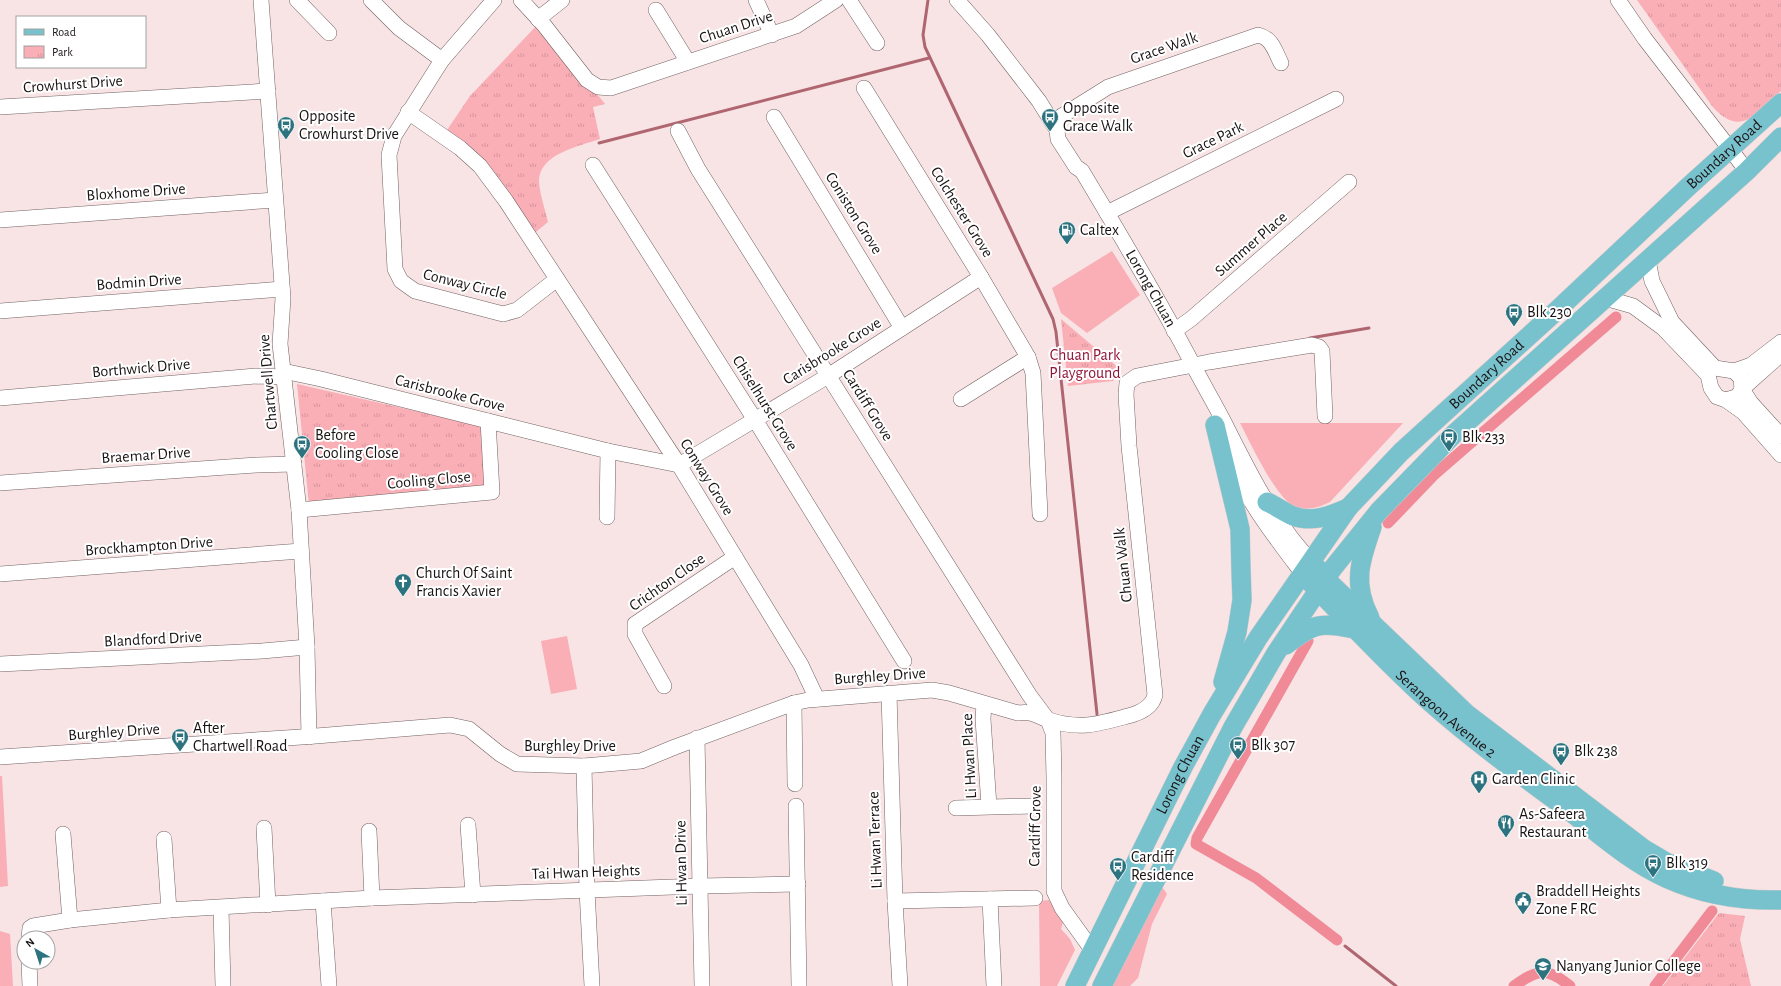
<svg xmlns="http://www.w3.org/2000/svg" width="1781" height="986" viewBox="0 0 1781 986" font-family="'Alegreya Sans',sans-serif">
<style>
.grass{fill:#faaeb6}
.park{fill:url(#park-tufts)}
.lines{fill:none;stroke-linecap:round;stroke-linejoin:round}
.stream{stroke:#b06670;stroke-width:3}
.canal{stroke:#f18a97;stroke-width:11}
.minor-casing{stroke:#736263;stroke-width:16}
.major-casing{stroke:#cdcbcb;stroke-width:20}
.minor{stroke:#fff;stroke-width:15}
.major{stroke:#78c2ce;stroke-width:19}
.labels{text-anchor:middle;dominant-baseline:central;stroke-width:4;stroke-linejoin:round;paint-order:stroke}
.street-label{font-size:16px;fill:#1a1314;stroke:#fff}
.poi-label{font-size:16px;fill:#1a1314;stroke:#fff;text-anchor:start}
.park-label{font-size:16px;fill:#901536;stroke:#fff}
</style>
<defs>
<pattern id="park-tufts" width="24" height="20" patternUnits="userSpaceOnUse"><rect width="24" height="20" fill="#faaeb6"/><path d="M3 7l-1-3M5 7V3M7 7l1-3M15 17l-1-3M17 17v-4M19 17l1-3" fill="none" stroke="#d6959c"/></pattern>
</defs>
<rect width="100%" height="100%" fill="#f8e4e5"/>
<g class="grass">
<path d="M1112 251 1140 295 1087 333 1061 313 1052 288Z"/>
<path d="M1240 423H1403L1330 502C1320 507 1307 511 1296 507 1277 501 1250 442 1240 423Z"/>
<path d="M567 636 577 689 551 694 541 641Z"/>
<path d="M0 776H2L8 886 0 887Z"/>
<path d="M1158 881 1167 894 1152 924 1138 978 1130 986H1106Z"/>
<path d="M1049 900 1063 922 1061 929 1070 939 1075 950 1057 986H1040L1039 901Z"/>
<path d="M0 931 10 934 13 986H0Z"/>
</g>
<g class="park">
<path d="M1637 0H1781V91C1756 113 1741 139 1712 106Z"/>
<path d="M540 22 605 104 593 107 600 139C580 146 538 154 539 182 540 195 545 209 548 222L531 236 490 173 443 136 470 96Z"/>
<path d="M1061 319 1120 369 1113 381 1068 386Z"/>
<path d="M297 384 481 426 486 482 483 488 309 505Z"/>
<path d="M1719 913 1745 916 1740 939 1751 986H1663Z"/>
</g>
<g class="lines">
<g class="stream">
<path d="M928 0 923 35 925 47 1053 319 1056 332 1097 714"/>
<path d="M599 143 929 58"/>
<path d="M1310 338 1369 328"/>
<path d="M1345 946 1396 986"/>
</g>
<g class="canal">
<path d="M1388 523 1435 474 1616 317"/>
<path d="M1308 641 1197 838 1196 844 1256 878 1337 940"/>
<path d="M1514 986C1538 969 1547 967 1570 986"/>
<path d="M1655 986 1712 911"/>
</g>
<g class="minor-casing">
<g id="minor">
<path d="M261 0 283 298 280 344 299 510 307 647 309 737"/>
<path d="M297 0 329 33"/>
<path d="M371 0 399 28 442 60"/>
<path d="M494 0 442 60 394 136 389 155 395 269 401 281 415 291 503 314 517 310 557 279"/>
<path d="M521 0 544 25 587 80 598 87 611 88 796 26 836 0"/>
<path d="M756 0 772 35"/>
<path d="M849 0 877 43"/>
<path id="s1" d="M957 0 988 35 1039 101 1057 130 1058 139 1076 167 1082 171C1120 235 1159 299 1193 365 1204 386 1216 406 1226 426 1250 474 1274 522 1311 561"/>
<path d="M1618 0 1645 39 1747 171"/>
<path d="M656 10 688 62"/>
<path d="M538 19 562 0"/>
<path d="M864 88 981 277 1028 357 1033 373 1040 514"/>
<path d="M0 107 268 91"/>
<path d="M408 112 460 148 480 166 506 201 679 465 801 665 817 699"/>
<path d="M774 117 902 328"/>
<path d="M1052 122 1108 87 1258 35C1272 38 1275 51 1281 63"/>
<path d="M678 131 698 169 1030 696 1048 720 1053 733 1054 778V891L1062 908 1093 951"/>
<path d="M593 165 757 423 904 661"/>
<path d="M1107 213 1336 99"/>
<path d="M0 220 275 200"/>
<path d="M1648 260 1652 281 1672 322 1715 368 1734 371 1741 378 1742 389 1739 394 1736 397 1726 400"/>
<path d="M1605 298 1633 306 1663 328 1708 375 1711 388 1717 397 1726 400 1743 412 1781 455"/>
<path d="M0 311 282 289"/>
<path d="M1174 331 1191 319 1349 182"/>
<path d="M283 371 321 379 608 451 679 465 828 376 981 277"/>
<path d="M1734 371 1751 365 1781 342"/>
<path d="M1742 389 1751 403 1781 436"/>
<path d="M1742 389 1779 356"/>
<path d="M0 398 256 376 284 377"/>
<path d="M961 399 1028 357"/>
<path d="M1228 457C1246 500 1275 537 1303 574"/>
<path d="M0 483 257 465 294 464"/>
<path d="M299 510 492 492 488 421"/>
<path d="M607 517 608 451"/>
<path d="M0 574 301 551"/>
<path d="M0 664 262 651 307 647"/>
<path d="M664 686 635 634V624L735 557"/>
<path d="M889 693 895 901 900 986"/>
<path d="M794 703 795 784"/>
<path d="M984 704 983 719 989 806"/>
<path d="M697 738 702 986"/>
<path d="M0 757 316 736 450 725 469 729 500 754 517 764 584 766 641 761 675 747 794 703 808 700 932 690 949 693 1018 713C1035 711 1035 716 1049 720 1080 730 1098 724 1128 716 1140 713 1152 708 1155 695L1129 446 1126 394 1127 383 1137 376 1209 362 1312 345 1319 347 1322 351 1325 416"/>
<path d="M584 766 587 890 592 986"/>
<path d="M796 806 799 986"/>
<path d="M956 808 1032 806"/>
<path d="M468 825 473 895"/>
<path d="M264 828 268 905"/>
<path d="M369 831 372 898"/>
<path d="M63 834 70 920"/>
<path d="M164 839 169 910"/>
<path d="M990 899 994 986"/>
<path d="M323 901 329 986"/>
<path d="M895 901 1035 898"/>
<path d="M221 908 223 986"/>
<path d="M29 938 30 928 33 926 70 920 169 910 372 898 700 886 798 884"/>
<path d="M29 962 30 986"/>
</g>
</g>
<g class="major-casing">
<g id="major">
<path d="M1215 425 1240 529 1241 571 1242 600 1237 632 1223 682"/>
<path d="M1267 502C1276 506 1284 512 1293 516 1312 523 1330 516 1348 508"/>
<path d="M1317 568 1331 584 1467 714 1644 849 1666 862 1714 881"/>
<path id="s2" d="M1309 581C1349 622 1388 665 1431 703 1474 741 1521 775 1567 809 1598 833 1630 862 1666 878 1701 894 1742 901 1781 900"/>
<path d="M1370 618C1352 584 1360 561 1372 527"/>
<path d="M1286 645C1314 623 1320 622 1354 629"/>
<path id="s3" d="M1075 986 1183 767 1212 714 1258 638 1348 508 1401 452 1553 314 1689 186 1781 103"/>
<path d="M1102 986 1233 727 1276 653 1333 568 1379 511 1455 433 1747 171 1781 137"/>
</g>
</g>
<use href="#minor" class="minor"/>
<use href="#major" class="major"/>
</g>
<defs>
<g id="bus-pin" transform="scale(0.9)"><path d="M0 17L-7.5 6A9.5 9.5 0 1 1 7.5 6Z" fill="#2c737f" stroke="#fff"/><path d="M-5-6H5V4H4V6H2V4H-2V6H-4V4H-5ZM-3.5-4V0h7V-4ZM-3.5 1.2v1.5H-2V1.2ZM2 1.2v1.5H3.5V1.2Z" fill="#fff"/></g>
<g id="fuel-pin" transform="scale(0.9)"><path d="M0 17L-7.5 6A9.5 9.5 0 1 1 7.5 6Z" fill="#2c737f" stroke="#fff"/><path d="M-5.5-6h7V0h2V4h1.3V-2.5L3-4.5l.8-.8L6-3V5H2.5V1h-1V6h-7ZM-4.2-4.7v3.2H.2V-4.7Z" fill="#fff"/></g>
<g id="church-pin" transform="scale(0.9)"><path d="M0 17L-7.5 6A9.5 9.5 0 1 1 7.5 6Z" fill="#2c737f" stroke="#fff"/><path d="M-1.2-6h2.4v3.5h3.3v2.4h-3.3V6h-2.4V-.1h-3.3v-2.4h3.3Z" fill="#fff"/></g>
<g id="hospital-pin" transform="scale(0.9)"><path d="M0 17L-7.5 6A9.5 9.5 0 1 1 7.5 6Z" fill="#2c737f" stroke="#fff"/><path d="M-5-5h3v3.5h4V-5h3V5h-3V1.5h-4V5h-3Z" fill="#fff"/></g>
<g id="restaurant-pin" transform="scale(0.9)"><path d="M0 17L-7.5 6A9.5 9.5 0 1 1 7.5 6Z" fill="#2c737f" stroke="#fff"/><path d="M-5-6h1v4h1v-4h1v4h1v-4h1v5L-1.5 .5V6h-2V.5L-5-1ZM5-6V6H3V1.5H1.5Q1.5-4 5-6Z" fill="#fff"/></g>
<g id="civic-pin" transform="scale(0.9)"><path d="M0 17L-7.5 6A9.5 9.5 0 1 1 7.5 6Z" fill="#2c737f" stroke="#fff"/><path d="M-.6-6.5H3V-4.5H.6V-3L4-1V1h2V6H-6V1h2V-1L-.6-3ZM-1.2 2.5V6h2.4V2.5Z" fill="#fff"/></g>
<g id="university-pin" transform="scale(0.9)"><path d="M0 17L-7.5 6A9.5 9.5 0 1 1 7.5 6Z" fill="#2c737f" stroke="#fff"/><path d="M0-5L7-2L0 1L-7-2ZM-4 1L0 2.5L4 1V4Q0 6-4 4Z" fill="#fff"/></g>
</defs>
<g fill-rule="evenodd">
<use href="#bus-pin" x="1050" y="117"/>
<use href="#bus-pin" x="286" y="125"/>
<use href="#fuel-pin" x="1067" y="230"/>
<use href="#bus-pin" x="1514" y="312"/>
<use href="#bus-pin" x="1449" y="437"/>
<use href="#bus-pin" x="302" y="444"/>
<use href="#church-pin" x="403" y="582"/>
<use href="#bus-pin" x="180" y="737"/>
<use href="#bus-pin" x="1238" y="745"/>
<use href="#bus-pin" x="1561" y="751"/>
<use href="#hospital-pin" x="1479" y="779"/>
<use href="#restaurant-pin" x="1506" y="823"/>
<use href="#bus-pin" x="1653" y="863"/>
<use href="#bus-pin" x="1118" y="866"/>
<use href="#civic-pin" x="1523" y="900"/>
<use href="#university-pin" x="1543" y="966"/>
</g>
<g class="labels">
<g class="street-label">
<text transform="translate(736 27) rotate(-18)">Chuan Drive</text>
<text transform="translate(1164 48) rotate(-19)">Grace Walk</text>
<text transform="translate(73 84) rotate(-4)">Crowhurst Drive</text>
<text transform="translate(1213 140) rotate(-26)">Grace Park</text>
<text stroke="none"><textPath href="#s3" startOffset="1068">Boundary Road</textPath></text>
<text transform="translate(136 192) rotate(-4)">Bloxhome Drive</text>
<text transform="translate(962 212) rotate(58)">Colchester Grove</text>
<text transform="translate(854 213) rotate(58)">Coniston Grove</text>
<text transform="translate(1251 244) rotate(-41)">Summer Place</text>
<text transform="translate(139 282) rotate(-4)">Bodmin Drive</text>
<text transform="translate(465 284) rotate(14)">Conway Circle</text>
<text stroke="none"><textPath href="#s1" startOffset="350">Lorong Chuan</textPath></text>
<text transform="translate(832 351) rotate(-32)">Carisbrooke Grove</text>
<text transform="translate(141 368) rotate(-5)">Borthwick Drive</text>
<text stroke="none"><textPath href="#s3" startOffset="744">Boundary Road</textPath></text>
<text transform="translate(268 382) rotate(-95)">Chartwell Drive</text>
<text transform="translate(450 393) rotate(14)">Carisbrooke Grove</text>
<text transform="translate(765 403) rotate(58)">Chiselhurst Grove</text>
<text transform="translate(868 405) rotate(58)">Cardiff Grove</text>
<text transform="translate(146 455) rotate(-4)">Braemar Drive</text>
<text transform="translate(707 477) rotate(58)">Conway Grove</text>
<text transform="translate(429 480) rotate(-5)">Cooling Close</text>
<text transform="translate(149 546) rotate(-4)">Brockhampton Drive</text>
<text transform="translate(1123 565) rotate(-96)">Chuan Walk</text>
<text transform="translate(667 582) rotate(-35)">Crichton Close</text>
<text transform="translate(153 639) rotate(-3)">Blandford Drive</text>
<text transform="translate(880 676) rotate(-4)">Burghley Drive</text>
<text stroke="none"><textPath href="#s2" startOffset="191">Serangoon Avenue 2</textPath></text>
<text transform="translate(114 732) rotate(-4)">Burghley Drive</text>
<text x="570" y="746">Burghley Drive</text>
<text transform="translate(969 756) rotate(-93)">Li Hwan Place</text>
<text stroke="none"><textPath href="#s3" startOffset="236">Lorong Chuan</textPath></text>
<text transform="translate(1035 826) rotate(-89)">Cardiff Grove</text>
<text transform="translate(875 840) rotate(-92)">Li Hwan Terrace</text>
<text transform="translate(681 863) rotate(-91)">Li Hwan Drive</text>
<text transform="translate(586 872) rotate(-2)">Tai Hwan Heights</text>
</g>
<g class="poi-label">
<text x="1063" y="108">Opposite<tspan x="1063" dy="18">Grace Walk</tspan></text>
<text x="299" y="116">Opposite<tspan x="299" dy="18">Crowhurst Drive</tspan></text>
<text x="1080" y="230">Caltex</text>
<text x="1527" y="312">Blk 230</text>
<text x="315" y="435">Before<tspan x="315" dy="18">Cooling Close</tspan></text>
<text x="1462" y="437">Blk 233</text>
<text x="416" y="573">Church Of Saint<tspan x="416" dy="18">Francis Xavier</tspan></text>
<text x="193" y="728">After<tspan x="193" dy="18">Chartwell Road</tspan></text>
<text x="1251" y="745">Blk 307</text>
<text x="1574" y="751">Blk 238</text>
<text x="1492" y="779">Garden Clinic</text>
<text x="1519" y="814">As-Safeera<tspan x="1519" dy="18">Restaurant</tspan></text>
<text x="1131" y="857">Cardiff<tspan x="1131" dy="18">Residence</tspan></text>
<text x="1666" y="863">Blk 319</text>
<text x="1536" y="891">Braddell Heights<tspan x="1536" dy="18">Zone F RC</tspan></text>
<text x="1556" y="966">Nanyang Junior College</text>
</g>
<g class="park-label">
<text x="1085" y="355">Chuan Park<tspan x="1085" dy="18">Playground</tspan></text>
</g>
</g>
<rect x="16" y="16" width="130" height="52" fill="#ffffff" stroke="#a3a1a1"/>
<rect x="24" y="29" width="20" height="6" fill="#78c2ce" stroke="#a3a1a1"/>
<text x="52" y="36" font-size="12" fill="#1a1314">Road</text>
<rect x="24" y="46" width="20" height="12" fill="url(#park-tufts)" stroke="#a3a1a1"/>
<text x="52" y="56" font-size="12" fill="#1a1314">Park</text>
<g transform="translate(36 950) rotate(321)"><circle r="19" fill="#ffffff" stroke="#a3a1a1"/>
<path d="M0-3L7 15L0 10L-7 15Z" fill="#2c737f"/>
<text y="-6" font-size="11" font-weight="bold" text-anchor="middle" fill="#1a1314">N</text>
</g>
</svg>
